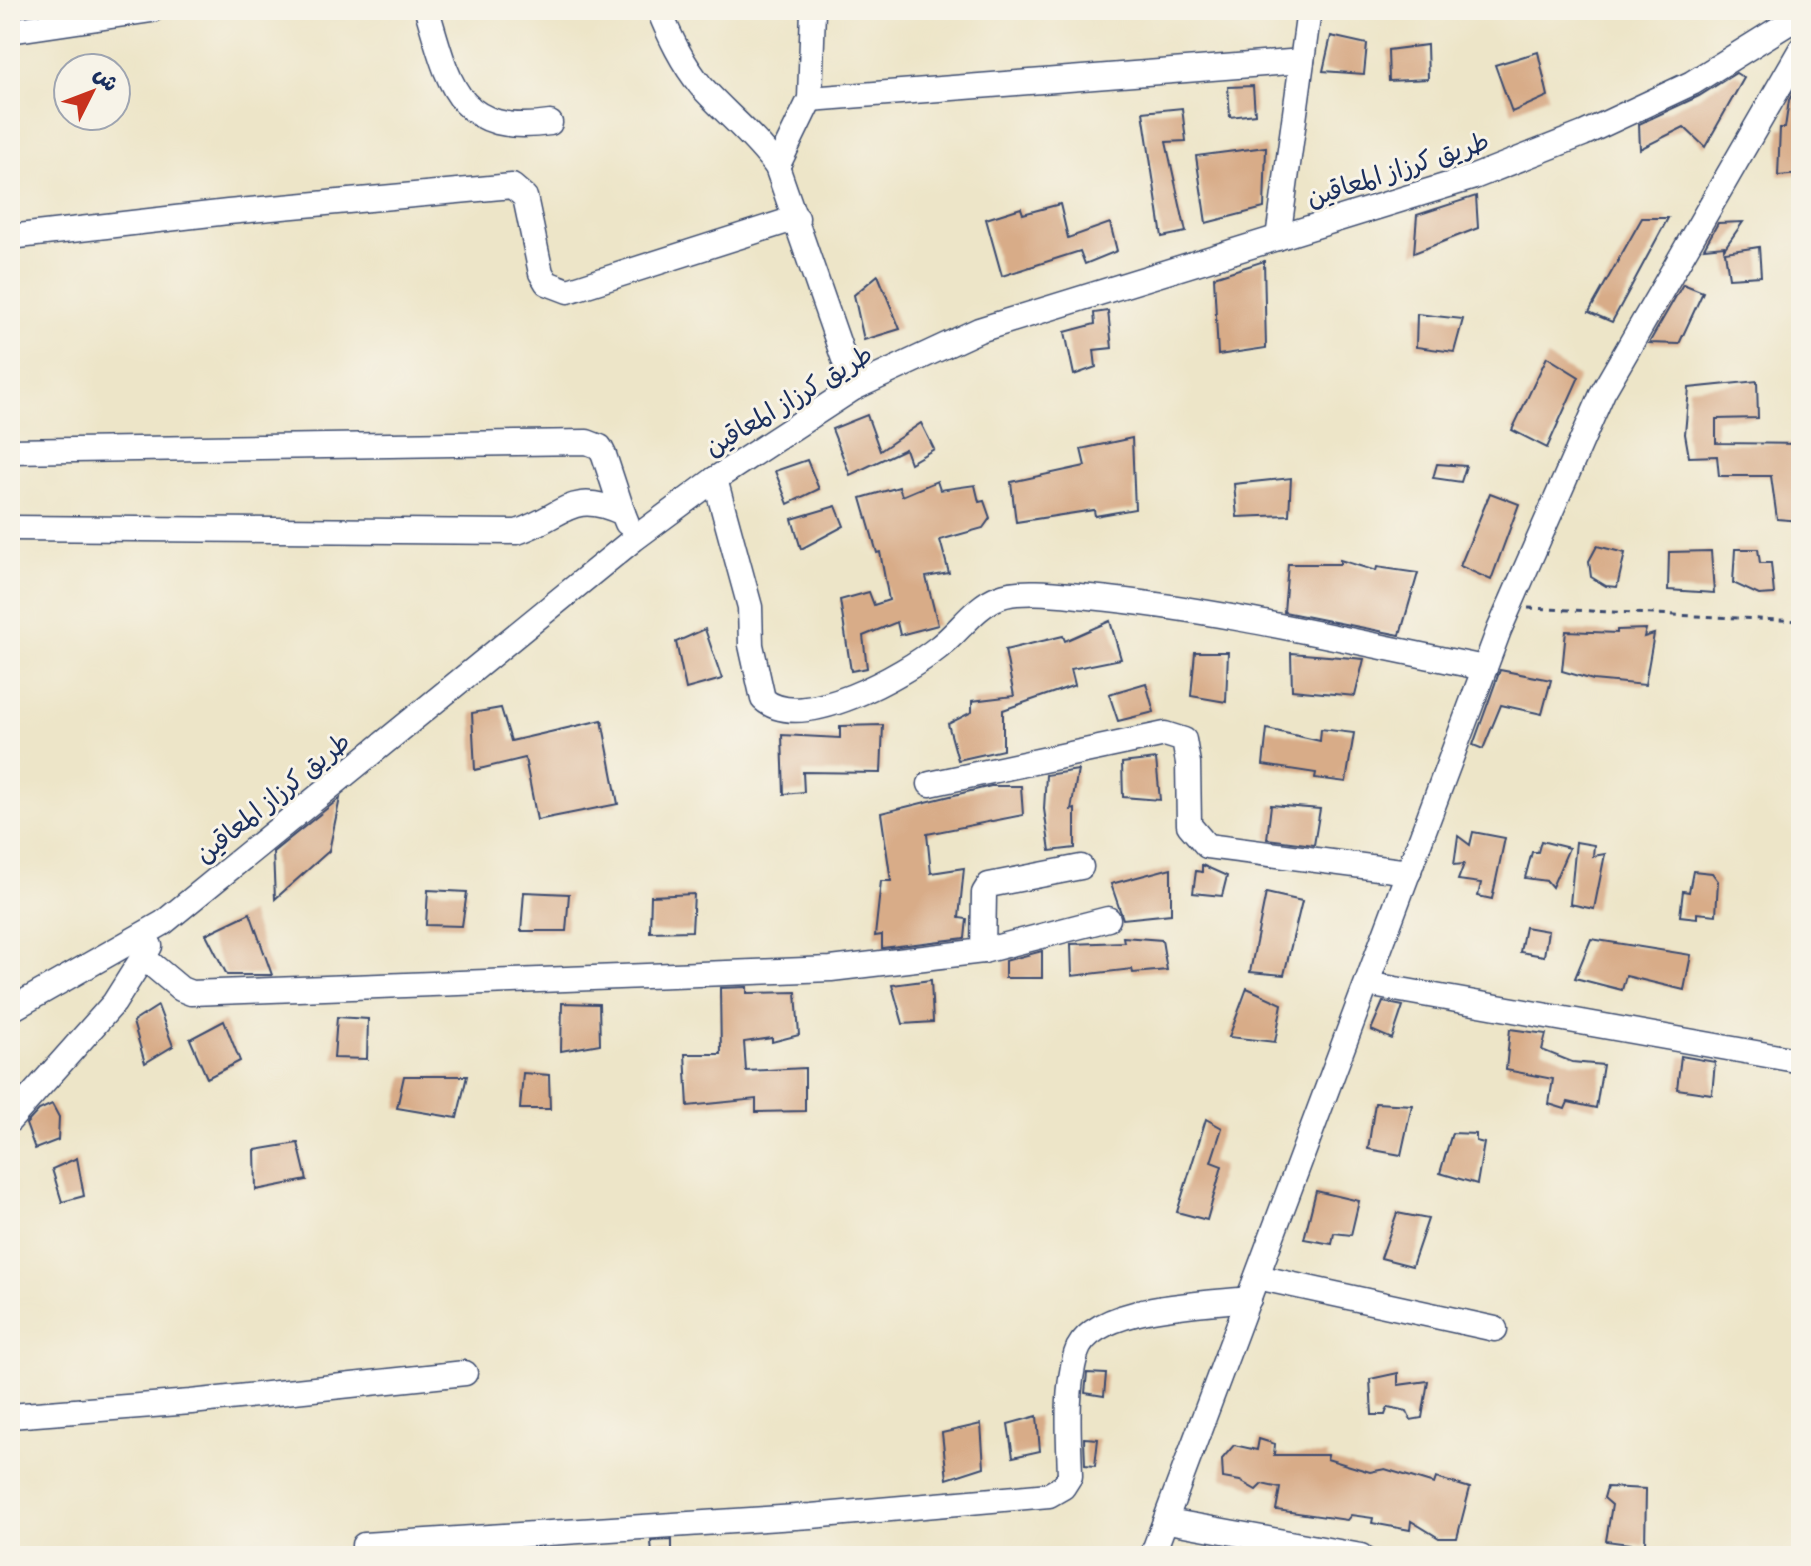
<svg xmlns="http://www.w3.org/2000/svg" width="1811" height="1566" viewBox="0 0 1811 1566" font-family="Pangolin,'Playpen Sans Arabic',sans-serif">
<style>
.building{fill:#d8ac88}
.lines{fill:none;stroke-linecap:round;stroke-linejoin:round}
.minor-casing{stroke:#3a4a6e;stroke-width:27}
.path{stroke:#3a4a6e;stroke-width:3;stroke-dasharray:6 6;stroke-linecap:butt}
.minor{stroke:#fff;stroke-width:24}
.labels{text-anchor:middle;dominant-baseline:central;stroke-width:6;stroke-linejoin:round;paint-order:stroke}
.street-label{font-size:26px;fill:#1b2f5e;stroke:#f7f3e8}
</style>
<rect width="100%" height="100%" fill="#f7f3e8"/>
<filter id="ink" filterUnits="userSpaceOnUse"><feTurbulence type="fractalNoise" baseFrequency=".0125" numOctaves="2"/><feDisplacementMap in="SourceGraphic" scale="16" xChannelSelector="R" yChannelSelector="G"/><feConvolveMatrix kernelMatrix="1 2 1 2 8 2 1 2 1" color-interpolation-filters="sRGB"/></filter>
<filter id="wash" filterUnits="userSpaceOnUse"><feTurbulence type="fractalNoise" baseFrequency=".006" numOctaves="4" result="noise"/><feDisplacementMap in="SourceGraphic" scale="32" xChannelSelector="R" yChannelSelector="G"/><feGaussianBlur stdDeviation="1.8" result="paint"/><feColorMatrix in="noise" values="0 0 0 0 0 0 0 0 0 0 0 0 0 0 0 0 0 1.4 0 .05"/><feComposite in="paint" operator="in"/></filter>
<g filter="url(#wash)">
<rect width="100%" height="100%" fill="#ede5c8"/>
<g id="blocks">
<g class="building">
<path d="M1331 36 1367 44 1364 74 1323 71Z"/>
<path d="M1427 45 1428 79 1389 81 1388 50Z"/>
<path d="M1538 52 1548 96 1512 112 1495 65Z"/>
<path d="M1736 73 1744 78 1705 147 1684 127 1640 149 1639 124 1699 96Z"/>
<path d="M1801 79V174L1778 176 1780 128H1785L1789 100Z"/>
<path d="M1253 86 1255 114 1230 117 1228 87Z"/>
<path d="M1182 108 1186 141 1166 142 1186 232 1162 237 1143 112Z"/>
<path d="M1266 147 1264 208 1206 223 1196 156Z"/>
<path d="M1476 196 1478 228 1414 253 1417 215Z"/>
<path d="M1060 204 1068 238 1110 223 1117 251 1085 264 1080 251 1002 276 986 219 1021 208 1023 214Z"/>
<path d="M1642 218H1668L1612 322 1589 312Z"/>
<path d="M1743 222 1724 249V246L1704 248 1718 223Z"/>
<path d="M1759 247 1761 276 1729 278 1725 252Z"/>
<path d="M1264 261 1266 348 1218 355 1214 277Z"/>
<path d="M878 275 900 329 864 340 854 295Z"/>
<path d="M1683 284 1703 292 1679 344 1649 343Z"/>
<path d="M1108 311 1112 348 1094 350 1096 367 1074 375 1065 332 1095 324 1094 313Z"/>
<path d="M1417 314 1463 319 1454 352 1416 347Z"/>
<path d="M1547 357 1579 377 1547 448 1512 430Z"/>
<path d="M1757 381 1758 418 1716 419V443L1801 444V521L1777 519 1771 476H1719L1717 456 1689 457 1685 434 1689 388Z"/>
<path d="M867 415 880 451 921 423 934 449 910 463 905 449 850 475 832 429Z"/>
<path d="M1132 438 1135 509 1095 516 1094 510 1016 522 1011 482 1085 466 1081 449Z"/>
<path d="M807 460 819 489 788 504 775 471Z"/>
<path d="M1437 464 1466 466 1461 482 1433 478Z"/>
<path d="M1291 478 1289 515 1237 517 1234 484Z"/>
<path d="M937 481 940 490 975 485 979 502 984 501 990 518 983 528 940 540 949 573 926 577 938 625 900 635 897 622 863 636 867 668 851 671 840 600 869 592 874 605 889 600 880 552 877 553 861 498 899 487 902 496Z"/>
<path d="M1490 493 1519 504 1491 580 1460 566Z"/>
<path d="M836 506 844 526 801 549 792 519Z"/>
<path d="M1597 546 1625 553 1617 587 1606 586 1591 577 1589 561Z"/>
<path d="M1735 549H1758L1760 563H1771L1774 594 1759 595 1733 583Z"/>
<path d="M1711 551 1714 593 1668 590 1669 552Z"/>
<path d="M1340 560 1376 571 1377 567 1418 573 1400 635 1284 612 1288 564H1340Z"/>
<path d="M1110 621 1121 659 1071 669 1075 685 1003 710V750L958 760 948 724 972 712V701L1014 696 1005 650 1063 636 1065 641Z"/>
<path d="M705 629 722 679 686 689 676 642Z"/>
<path d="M1646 629 1644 637 1654 634 1645 685 1593 680 1562 671 1566 631 1617 633V630Z"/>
<path d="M1195 652H1228L1226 702 1191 696Z"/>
<path d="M1291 653 1364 659 1355 696 1292 690Z"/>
<path d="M1500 670 1551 680 1542 714 1501 705 1483 749 1473 745Z"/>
<path d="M1146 683 1154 712 1118 721 1109 694Z"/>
<path d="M501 708 511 741 602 720 618 804 537 820 525 758 475 770 472 713Z"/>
<path d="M883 725 881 773 803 772 804 792 784 794 782 735 840 738V726Z"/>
<path d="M1267 729 1320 741 1321 729 1354 733 1346 782 1315 778 1316 773 1263 765Z"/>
<path d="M1156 759 1160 800 1123 797 1122 763Z"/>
<path d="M1078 770 1071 810 1075 809V848L1050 851 1044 809 1046 775Z"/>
<path d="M991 786H1021L1023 815 927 834 931 873 964 868 959 918 967 919 965 938 882 948V935L875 936 881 881H891L881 813Z"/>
<path d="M340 798 329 851 275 899 273 852Z"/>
<path d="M1271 805 1320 809 1314 845 1267 839Z"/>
<path d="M1473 832 1505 838 1492 899 1478 896 1481 883 1458 880 1464 864 1454 865 1458 836 1470 845Z"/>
<path d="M1541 841 1569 848 1552 887 1547 881 1525 878 1532 852H1538Z"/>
<path d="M1576 842 1594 845 1593 856 1605 854 1594 909 1570 904Z"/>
<path d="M1202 865 1227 876 1222 896 1193 893 1196 871 1202 872Z"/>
<path d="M1171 868V914L1123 919 1111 884Z"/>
<path d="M1693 871 1712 873 1718 881 1716 915 1697 913V918L1680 916 1683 891 1689 892Z"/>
<path d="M428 890 467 892 462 926 426 925Z"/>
<path d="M524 892 569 894 566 931H521Z"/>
<path d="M1266 893 1302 901 1284 975 1250 972Z"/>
<path d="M694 894 692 931 650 932 651 896Z"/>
<path d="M250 913 272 975H227L206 934Z"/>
<path d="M1525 927 1548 931 1544 956 1520 952Z"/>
<path d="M1123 937 1162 940 1167 970 1133 973 1132 969 1072 976 1071 944 1124 942Z"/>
<path d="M1591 939 1691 955 1684 990 1626 976 1622 990 1575 978Z"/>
<path d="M1042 951V978H1005V961Z"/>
<path d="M931 980 933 1022 903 1024 892 985Z"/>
<path d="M747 987V993L796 992 799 1035 772 1042V1038L744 1042 746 1071 805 1068V1111L756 1112V1099L688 1106 685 1054H721L720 988Z"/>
<path d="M1247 988 1282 1004 1275 1042 1229 1037Z"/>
<path d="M1383 1002 1403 1006 1392 1039 1371 1030Z"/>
<path d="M562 1003 599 1004 600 1044 561 1051Z"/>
<path d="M158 1006 173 1046 145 1063 133 1022Z"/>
<path d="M337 1017 368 1019 367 1059 334 1058Z"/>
<path d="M224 1021 240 1061 207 1078 190 1039Z"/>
<path d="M1510 1029 1546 1034 1542 1050 1572 1062 1603 1065 1596 1108 1568 1102 1565 1109 1549 1104 1553 1079 1506 1070Z"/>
<path d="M1681 1056 1715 1062 1712 1094 1677 1089Z"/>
<path d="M523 1073 549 1075 550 1109H520Z"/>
<path d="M404 1076H467L457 1118 397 1108Z"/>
<path d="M1375 1103 1412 1105 1401 1155 1368 1149Z"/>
<path d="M52 1104 59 1117 58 1140 35 1149 26 1124 39 1110Z"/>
<path d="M1206 1119 1222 1128 1211 1162 1222 1166 1207 1220 1177 1212Z"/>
<path d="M1452 1133 1476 1134V1141L1484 1143 1477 1184 1440 1173Z"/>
<path d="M298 1143 307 1180 256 1190 255 1150Z"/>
<path d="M77 1158 84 1196 62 1202 52 1169Z"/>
<path d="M1316 1191 1359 1201 1351 1235 1334 1233 1332 1244 1304 1239Z"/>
<path d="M1397 1213 1428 1219 1412 1266 1381 1258Z"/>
<path d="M1087 1373 1106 1374 1104 1396 1085 1393Z"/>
<path d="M1398 1373V1385L1428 1381 1422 1418 1411 1420 1407 1411 1388 1407 1385 1415H1372L1370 1379Z"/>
<path d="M1037 1416 1040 1451 1013 1457 1008 1424Z"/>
<path d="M981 1424 984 1467 947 1479 942 1433Z"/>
<path d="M1084 1438 1098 1439 1095 1466 1085 1465Z"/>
<path d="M1259 1439 1275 1444 1274 1455H1328L1327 1459 1370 1472 1385 1469 1434 1484 1436 1478 1470 1488 1457 1538H1439L1411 1521 1410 1530 1372 1523 1373 1518 1351 1515 1347 1520 1276 1510 1280 1488 1262 1484 1256 1490 1240 1481 1223 1478 1222 1459 1234 1445 1257 1450Z"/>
<path d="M1607 1487 1646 1489 1645 1546 1606 1541 1612 1505 1604 1498Z"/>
<path d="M672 1540V1556H652L651 1541Z"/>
</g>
</g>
</g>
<g filter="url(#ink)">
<use href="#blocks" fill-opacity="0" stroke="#3a4a6e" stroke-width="2"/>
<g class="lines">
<g class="minor-casing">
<g id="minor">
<path d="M427 10C449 84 457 136 550 123"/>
<path d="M659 10C670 37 682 63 701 86 726 114 755 136 777 167L854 388"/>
<path d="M10 31 152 10"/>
<path d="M810 99 1302 61"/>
<path d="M777 167 810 99 813 10"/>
<path d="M10 237 228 212 512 186 525 197 541 273 547 283 568 291 797 218"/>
<path d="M1278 238 1309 10"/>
<path d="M10 451 587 442 600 447 604 455 623 513"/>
<path d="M715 479 750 607 751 645 763 699C801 734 905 674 939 647 959 632 975 606 999 597 1021 588 1067 595 1090 597 1223 610 1354 642 1485 668"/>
<path d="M10 528 517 532C565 516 570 489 623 513L627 523"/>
<path d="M930 784 1165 734 1184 740 1188 763 1189 825 1207 846 1409 872"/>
<path d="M983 951 984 893 989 885 1081 867"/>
<path d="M144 958 181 989 191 993 831 969 983 951 1108 919"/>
<path d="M1367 984 1801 1061"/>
<path d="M10 1010 163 923 634 539 715 479 854 388 979 330 1474 177 1583 134 1692 83 1801 15"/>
<path d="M10 1120 114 1003 150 946"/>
<path d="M1257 1277 1495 1329"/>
<path d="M10 1416 191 1402 465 1373"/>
<path d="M1168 1521 1361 1556"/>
<path d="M364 1545 811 1516 1049 1495 1063 1487 1070 1476C1069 1436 1065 1393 1076 1354 1090 1305 1207 1304 1249 1299"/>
<path d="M1152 1556 1499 630 1603 392 1801 49"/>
</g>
</g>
<path class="path" d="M1528 608 1801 621"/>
<use href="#minor" class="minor"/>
</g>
</g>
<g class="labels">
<g class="street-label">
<text transform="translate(1398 170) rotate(-18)">طريق كرزاز المعاقين</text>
<text transform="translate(789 401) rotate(-31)">طريق كرزاز المعاقين</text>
<text transform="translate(273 798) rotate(-39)">طريق كرزاز المعاقين</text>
</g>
</g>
<rect width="1811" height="1566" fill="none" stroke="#f7f3e8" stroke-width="40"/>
<g transform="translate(92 92) rotate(48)"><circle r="38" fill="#f7f3e8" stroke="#9fa5b1" stroke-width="2"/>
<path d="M0-6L14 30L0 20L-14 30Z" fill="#c8321e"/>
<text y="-12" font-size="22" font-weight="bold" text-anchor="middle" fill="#1b2f5e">ش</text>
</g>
</svg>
